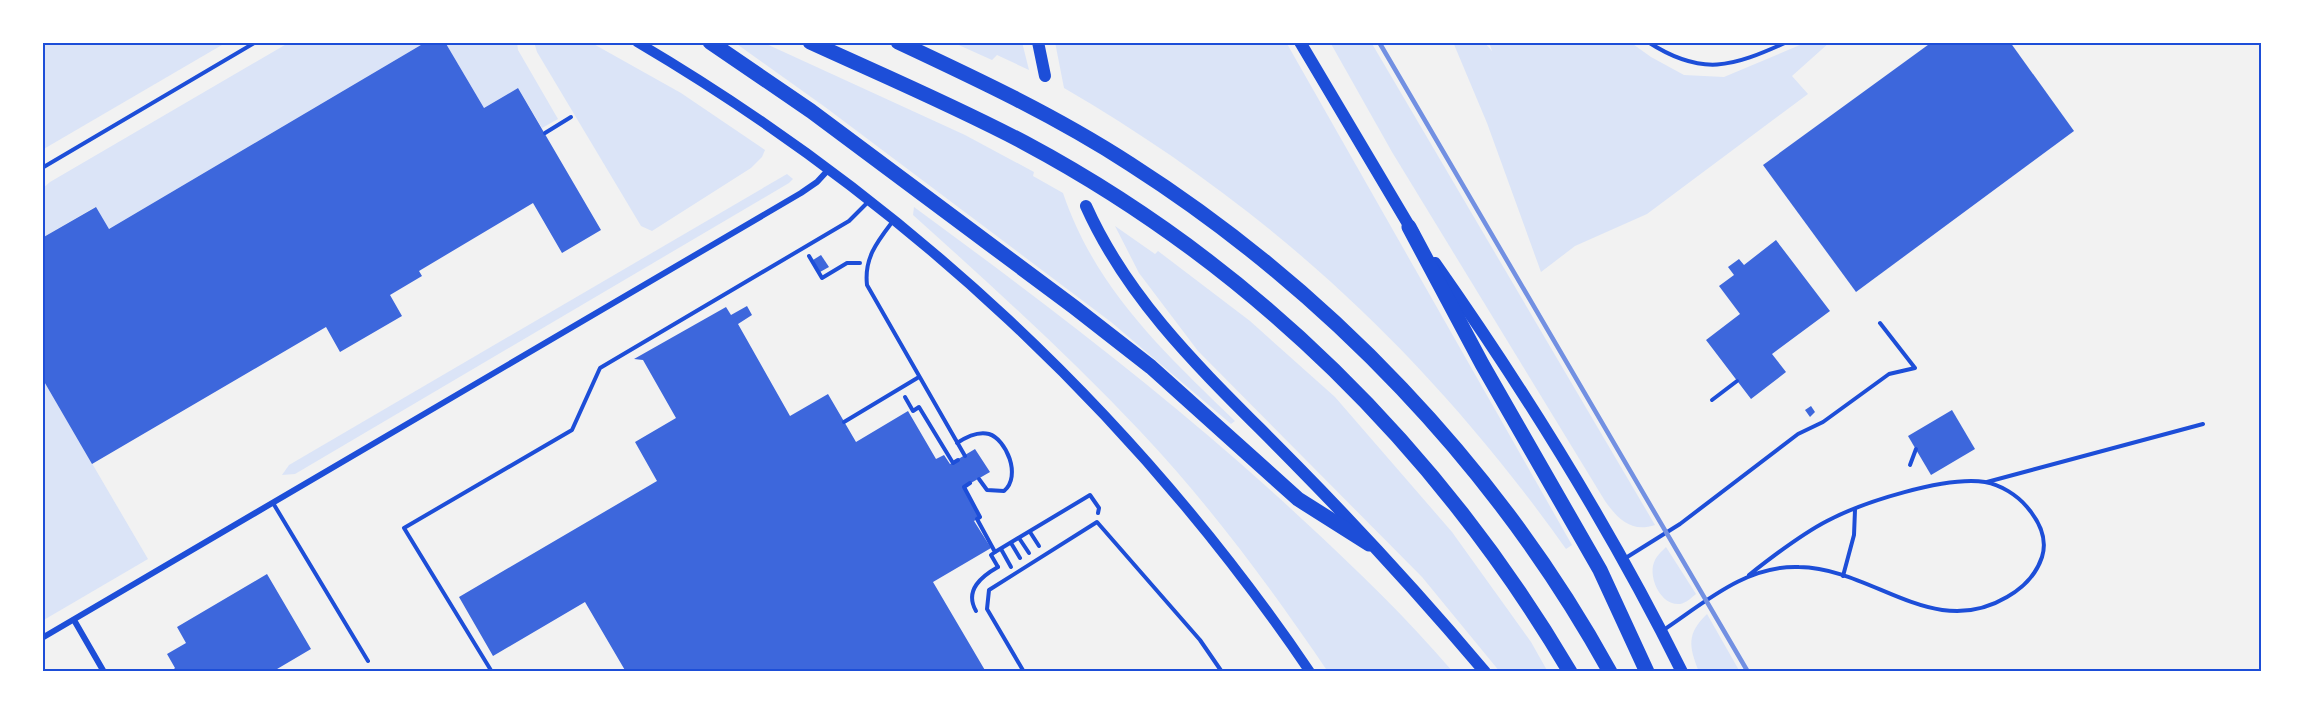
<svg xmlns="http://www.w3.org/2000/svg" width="2304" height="714" viewBox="0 0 2304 714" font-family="'PT Sans Narrow',sans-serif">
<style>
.green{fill:#dbe4f7}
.building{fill:#3d67dc}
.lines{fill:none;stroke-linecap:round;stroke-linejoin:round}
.path{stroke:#1d4ed8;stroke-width:4}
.service{stroke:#1d4ed8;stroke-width:4}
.minor{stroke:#1d4ed8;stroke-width:6}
.tertiary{stroke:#1d4ed8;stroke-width:10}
.primary{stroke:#1d4ed8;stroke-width:12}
.motorway{stroke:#1d4ed8;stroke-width:15}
.rail{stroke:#7290e2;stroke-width:4.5}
.neatline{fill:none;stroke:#1d4ed8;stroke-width:2}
</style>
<rect width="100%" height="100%" fill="#f2f2f2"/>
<g class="green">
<path d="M42 42H227L42 150Z"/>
<path d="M290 42H426L109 229 95 207 42 238V189L50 182Z"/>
<path d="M445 42H517L518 50 558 119 542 128 518 88 484 108Z"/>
<path d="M534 42H590L681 93 765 150 762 157 751 168 652 231 641 226 537 52Z"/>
<path d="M734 42H762L965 135 1034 172 1033 176 1063 193C1096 290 1164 352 1235 421L1231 424 1111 322 825 107Z"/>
<path d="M952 42H1022L1029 70 997 55 992 60Z"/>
<path d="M1055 42H1286L1572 545 1566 549C1428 355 1270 208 1064 88Z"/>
<path d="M1330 42H1371L1655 525C1631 533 1618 519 1605 501L1392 152Z"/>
<path d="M1453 42H1484L1492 51 1489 42H1630L1651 57 1684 75 1724 77 1807 42H1830L1792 76 1808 94 1647 214 1575 246 1541 272 1487 123Z"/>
<path d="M787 174 793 179 789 183 295 474 282 475 289 465Z"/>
<path d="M914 207C1049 306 1181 406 1303 520 1355 568 1407 618 1453 672H1328C1271 588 1210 505 1140 431 1068 355 991 285 913 215Z"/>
<path d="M1115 226 1155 254 1158 251 1250 321 1335 397 1452 532 1531 642 1548 672H1500L1422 577 1198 351 1139 273Z"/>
<path d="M42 378 148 559 42 621Z"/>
<path d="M1666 547 1696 594C1691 598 1686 603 1680 604 1662 606 1650 581 1653 566 1655 557 1660 553 1666 547Z"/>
<path d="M1707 614 1740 672H1699C1689 647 1686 634 1707 614Z"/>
</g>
<g class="building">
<path d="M426 42H445L484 108 518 88 601 230 562 253 533 203 419 271 422 276 390 295 402 316 340 352 326 327 92 464 42 378V238L96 207 109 229Z"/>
<path d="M1932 42H2010L2074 131 1856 292 1763 165Z"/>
<path d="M1776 240 1830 311 1772 354 1786 372 1751 399 1706 340 1740 314 1719 286 1734 275 1728 267 1739 259 1744 265Z"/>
<path d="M821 255 829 267 820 272 813 260Z"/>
<path d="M747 306 752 315 738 324 790 416 828 394 856 442 908 411 936 459 944 455 950 464 975 449 990 472 964 487 980 517 974 521 991 548 933 582 986 672H626L585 602 493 656 459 597 657 481 635 442 676 418 643 360 634 359 726 307 731 315Z"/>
<path d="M1811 406 1815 412 1810 417 1805 410Z"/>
<path d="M1952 410 1975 449 1931 475 1908 436Z"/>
<path d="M267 574 311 649 272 672H171L175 668 167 654 186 643 177 627Z"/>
</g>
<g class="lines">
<g class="path">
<path d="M545 133 571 117"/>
<path d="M809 256 822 278 847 263H860"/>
<path d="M905 397 913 411 919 407 953 463 958 460"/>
<path d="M1712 400 1737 381"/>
<path d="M1910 465 1916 449"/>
<path d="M970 483 964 487 980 517 977 519 995 552 991 555 998 567"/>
<path d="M1030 532 1039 546"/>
<path d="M1019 538 1029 553"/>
<path d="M1011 543 1020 558"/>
<path d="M1001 549 1011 567"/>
<path d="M995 552 1090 495 1099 508 1098 513"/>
<path d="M976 611C964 590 982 576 998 567"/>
</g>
<g class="service">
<path d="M1648 42C1702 77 1732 67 1787 42"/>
<path d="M42 168 256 42"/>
<path d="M893 221C877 242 864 258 867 285L965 456"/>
<path d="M844 422 919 377"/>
<path d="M957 443C966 437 978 431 989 434 1006 439 1022 476 1004 491L987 490 979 479"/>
<path d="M1987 482 2203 424"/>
<path d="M273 503 368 661"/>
<path d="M1624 559 1680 524 1798 434 1823 422 1889 374 1915 368 1880 323"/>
<path d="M1843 576 1854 535 1855 510"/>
<path d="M1662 631C1704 603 1746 565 1799 567 1873 568 1933 641 2007 597 2023 588 2036 575 2042 557 2048 538 2039 521 2027 507 2017 495 2001 485 1985 482 1945 476 1863 502 1827 521 1800 535 1773 556 1749 575"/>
<path d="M492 672 404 528 572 430 600 368 849 221 867 203"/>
<path d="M1024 672 987 609 989 590 1097 522 1200 640 1222 672"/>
</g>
<g class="minor">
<path d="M74 620 104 672"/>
<path d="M42 638 801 193 817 182 829 169"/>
</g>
<path class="tertiary" d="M637 42C905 200 1135 414 1310 672"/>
<g class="primary">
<path d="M1038 42 1045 76"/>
<path d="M1300 42 1414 234"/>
<path d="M1086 206C1133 311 1218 385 1297 466 1362 532 1425 601 1485 672"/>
<path d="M1435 263C1527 394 1611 529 1682 672"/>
</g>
<g class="motorway">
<path d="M710 42 811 111 1074 307 1151 367 1298 499 1369 544"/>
<path d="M810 42C882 75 955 106 1025 143 1253 265 1439 450 1570 672"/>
<path d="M898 42C977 79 1056 116 1130 164 1327 290 1497 467 1610 672"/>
<path d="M1409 227 1482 364 1600 570 1647 672"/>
</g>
<path class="rail" d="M1379 42 1748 672"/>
</g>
<rect width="2304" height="714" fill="none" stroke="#ffffff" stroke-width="87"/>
<rect x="44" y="44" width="2216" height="626" class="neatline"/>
</svg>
